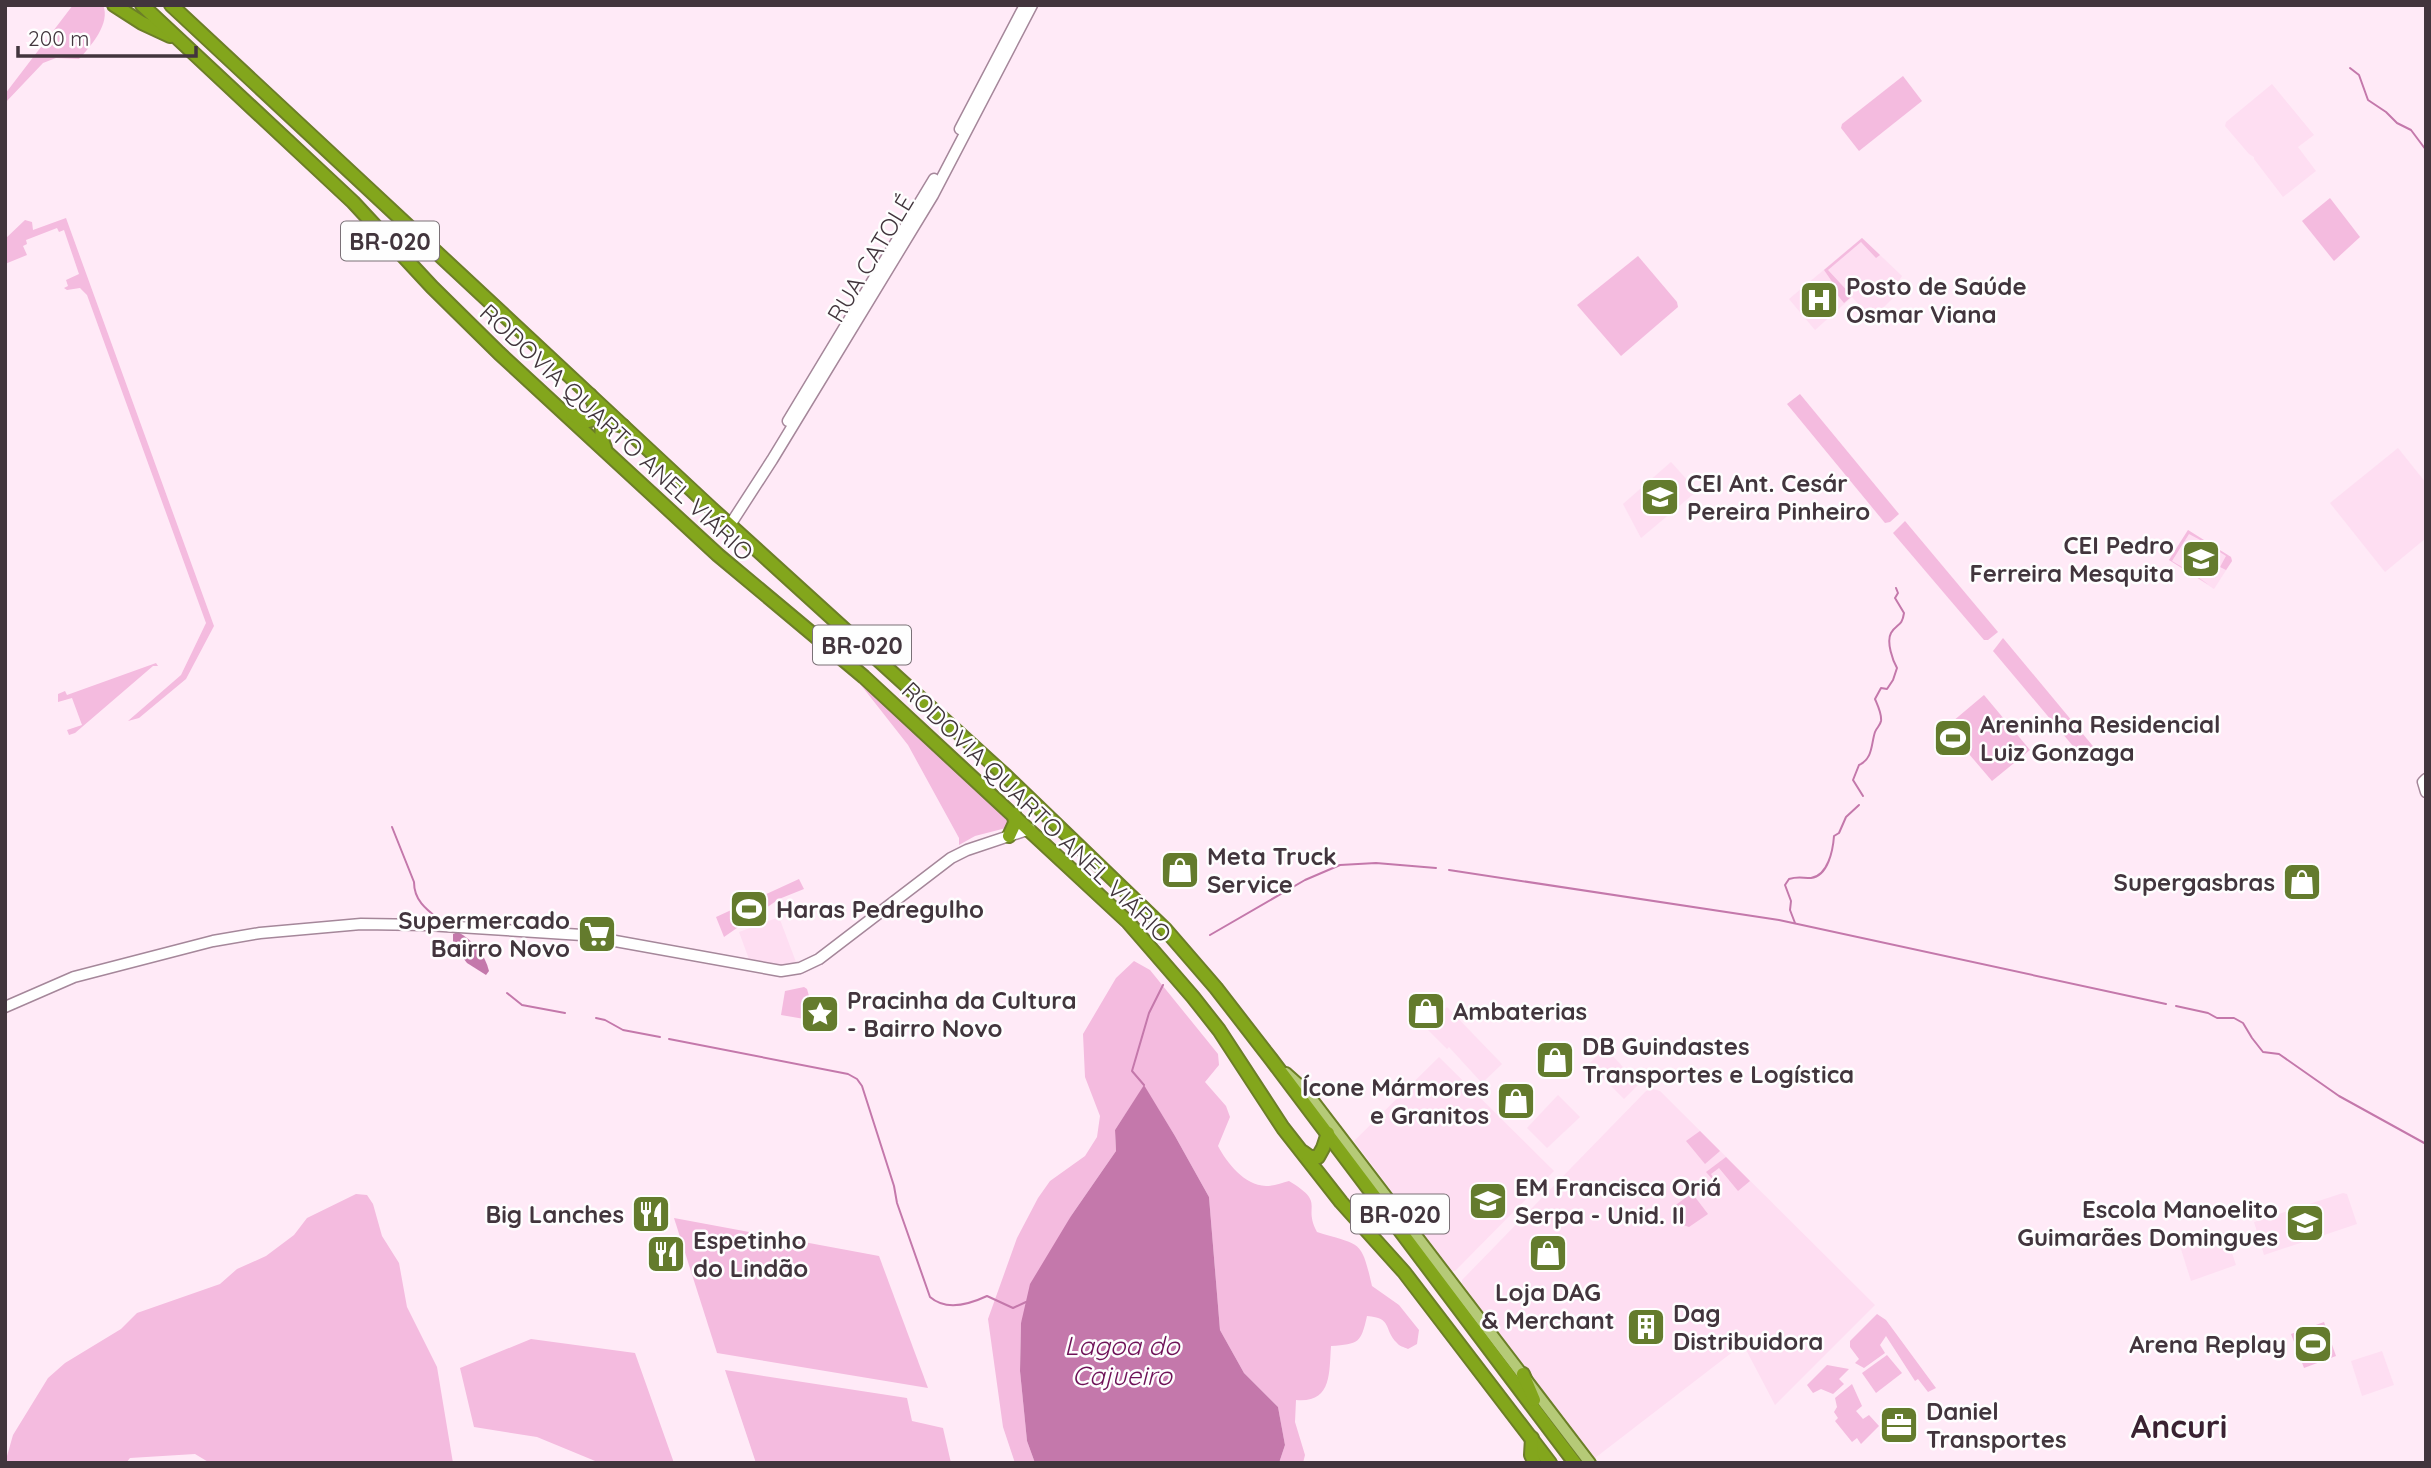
<svg xmlns="http://www.w3.org/2000/svg" width="2431" height="1468" viewBox="0 0 2431 1468" font-family="Quicksand,sans-serif">
<style>
.built{fill:#fedef2}
.green{fill:#f4bbdf}
.water{fill:#c478ab}
.lines{fill:none;stroke-linecap:round;stroke-linejoin:round}
.stream{stroke:#c478ab;stroke-width:2}
.secondary-casing{stroke:#a5879a;stroke-width:13}
.primary-casing{stroke:#6c7e28;stroke-width:14}
.highway-casing{stroke:#6c7e28;stroke-width:16}
.secondary{stroke:#fff;stroke-width:10}
.primary{stroke:#b5ca77;stroke-width:10}
.highway{stroke:#83a61c;stroke-width:12}
.labels{text-anchor:middle;dominant-baseline:central;stroke-width:5;stroke-linejoin:round;paint-order:stroke}
.shield{fill:#fefefe;stroke:#7a7177;stroke-width:2}
.shield-label{font-size:23px;font-weight:bold;fill:#42353d}
.street-label{font-size:24px;fill:#42353d;stroke:#fefefe}
.poi-label{font-size:24px;font-weight:bold;fill:#42353d;stroke:#fefefe;text-anchor:start}
.water-label{font-size:26px;font-style:italic;fill:#6e1157;stroke:#fefefe}
.district-label{font-size:32px;font-weight:bold;fill:#3a2232;stroke:#fefefe}
</style>
<rect width="100%" height="100%" fill="#ffeaf7"/>
<g class="built">
<path d="M2272 84 2314 135 2298 147 2316 171 2283 197 2254 159V157L2249 154 2225 126 2226 122Z"/>
<path d="M1862 238 1902 276 1894 288 1895 296 1872 319 1852 297 1815 330 1789 299Z"/>
<path d="M2398 448 2426 483V538L2385 572 2330 503Z"/>
<path d="M1671 462 1697 491 1641 538 1623 504Z"/>
<path d="M2188 530 2231 557 2232 561 2214 589 2169 560Z"/>
<path d="M779 917 796 962 779 965 750 962 739 932Z"/>
<path d="M1447 1007 1502 1064 1482 1083 1449 1047 1447 1049 1426 1028Z"/>
<path d="M1605 1048 1639 1084 1624 1099 1589 1064Z"/>
<path d="M1439 1057 1554 1171 1455 1271H1452L1354 1141Z"/>
<path d="M1653 1089 1660 1091 1875 1305 1775 1405 1743 1344 1595 1458 1462 1284V1280L1646 1091Z"/>
<path d="M1558 1095 1580 1117 1547 1148 1527 1128Z"/>
<path d="M2343 1193 2347 1194 2357 1224 2264 1255 2254 1222Z"/>
<path d="M2225 1232 2236 1265 2191 1281 2180 1246Z"/>
<path d="M2382 1351 2394 1385 2362 1396 2351 1361Z"/>
</g>
<g class="green">
<path d="M73 5H103C111 23 91 46 79 59L56 58 43 63 5 103V94Z"/>
<path d="M1903 76 1922 101 1859 151 1841 128 1842 124Z"/>
<path d="M2330 198 2360 237 2334 261 2302 221Z"/>
<path d="M66 218 214 626 186 679 139 718 128 721 181 675 206 623 87 295 80 288 67 290 64 288 68 286 66 280 79 274 64 230 59 232 57 228 26 240 27 244 23 246 27 255 5 264V239L25 220 32 222 33 230Z"/>
<path d="M1862 238 1880 255 1876 258 1861 242 1828 270 1852 296 1844 303 1830 286 1833 283 1824 270Z"/>
<path d="M1638 256 1677 302 1678 307 1621 356 1577 305Z"/>
<path d="M1800 394 1899 514 1890 522 1885 523 1787 404Z"/>
<path d="M1905 521 1998 632 1988 640H1984L1893 533Z"/>
<path d="M2188 530 2231 557 2232 561 2226 570 2220 567 2226 556 2212 547 2205 558 2198 553 2204 542 2189 534 2172 561 2187 570 2194 559 2201 564 2195 575 2209 585 2169 560Z"/>
<path d="M2003 638 2097 751 2088 758H2083L1993 651Z"/>
<path d="M156 663 158 666H153L75 733 69 735 67 730 82 725 72 698 58 702V694L65 691 67 695Z"/>
<path d="M846 666 1011 818 1006 828 975 836 959 845V838L908 745Z"/>
<path d="M1984 695 2030 750 1992 781 1946 727Z"/>
<path d="M799 879 804 889 779 899 724 937 716 917Z"/>
<path d="M1134 961 1150 970 1218 1054 1219 1065 1205 1082 1226 1106 1230 1117 1218 1146C1227 1163 1244 1185 1266 1186 1273 1186 1282 1183 1289 1181 1327 1204 1302 1204 1317 1232 1362 1246 1361 1239 1372 1286L1399 1305 1419 1330 1417 1344 1408 1349C1404 1347 1399 1346 1397 1343 1383 1329 1393 1318 1367 1316 1361 1343 1359 1344 1331 1346 1329 1374 1332 1403 1296 1400L1295 1422 1305 1455 1303 1463H1279L1285 1445 1278 1407 1244 1373 1220 1330 1209 1197 1175 1136 1144 1086 1115 1130 1116 1151 1071 1216 1021 1323 1020 1371 1027 1441 1035 1463H1015L1003 1427 988 1319 1017 1238 1038 1198 1050 1181 1085 1156 1097 1137 1100 1116 1085 1077 1083 1034 1116 978Z"/>
<path d="M804 987 807 989 816 1021 781 1015 785 991Z"/>
<path d="M1700 1131 1720 1151 1705 1164 1686 1141Z"/>
<path d="M1726 1157 1750 1181 1738 1191 1719 1168 1711 1174 1721 1189 1706 1172Z"/>
<path d="M1692 1193 1708 1214 1689 1227 1680 1224 1673 1207Z"/>
<path d="M356 1194 367 1195 373 1204 382 1236 399 1263 407 1307 437 1367 453 1463H210L195 1454 130 1458 126 1463H5L13 1435 48 1378 65 1363 121 1329 137 1313 220 1284 237 1269 266 1256 294 1235 307 1218Z"/>
<path d="M674 1218 879 1256 928 1388 717 1353Z"/>
<path d="M1877 1314 1886 1320 1936 1388 1928 1392 1918 1379 1915 1381 1886 1336 1880 1345 1885 1353 1864 1368 1855 1363 1859 1359 1850 1347V1341Z"/>
<path d="M2324 1322 2336 1356 2304 1368 2291 1334Z"/>
<path d="M531 1339 635 1353 674 1463H600L537 1437 474 1427 460 1368Z"/>
<path d="M1887 1355 1902 1373 1876 1393 1862 1373Z"/>
<path d="M1827 1365 1849 1369 1839 1379 1844 1384 1833 1394 1821 1389 1813 1393 1807 1385Z"/>
<path d="M725 1370 907 1398 912 1421 943 1428 951 1463H756Z"/>
<path d="M1852 1384 1862 1406 1856 1411 1863 1419 1869 1415 1879 1426 1861 1444 1857 1438 1852 1442 1835 1421 1838 1418 1834 1412 1837 1407 1835 1398Z"/>
</g>
<g class="water">
<path d="M458 932C472 940 485 954 489 971L486 975 467 963 453 945V934Z"/>
<path d="M1144 1085 1175 1136 1209 1197 1220 1330 1244 1373 1278 1407 1285 1445 1279 1463H1035L1027 1441 1020 1371 1021 1323 1030 1284 1071 1216 1116 1151 1115 1130Z"/>
</g>
<g class="lines">
<g class="stream">
<path d="M2350 68 2359 75 2368 100 2386 112 2397 123 2411 130 2426 150"/>
<path d="M1863 796 1853 780 1859 765C1873 759 1871 744 1875 732 1877 727 1880 726 1881 721 1882 714 1878 706 1875 699L1881 688 1887 689 1893 680 1897 668C1893 661 1886 642 1891 633 1897 623 1902 627 1904 613L1895 598 1898 593 1896 588"/>
<path d="M392 827 414 882C414 901 427 910 441 921"/>
<path d="M1449 870 1779 920 2166 1004"/>
<path d="M1795 923 1790 910 1791 901 1785 885 1789 879C1798 876 1802 878 1811 878 1828 876 1833 850 1834 836L1839 833 1846 817 1859 805"/>
<path d="M1210 935 1305 880 1340 865 1376 863 1436 868"/>
<path d="M507 993 522 1005 565 1013"/>
<path d="M2176 1006 2208 1013 2217 1018H2234L2243 1023 2252 1038 2263 1052 2279 1054 2339 1096 2426 1144"/>
<path d="M596 1018 605 1020 623 1030 660 1037"/>
<path d="M669 1039 848 1074 857 1079 862 1086 894 1186 897 1203 930 1297C946 1311 970 1304 987 1296L1013 1308 1026 1302"/>
<path d="M1144 1085 1132 1071 1149 1013 1163 985"/>
</g>
<g class="secondary-casing">
<g id="secondary">
<path d="M960 129 1025 5"/>
<path d="M788 421 934 179"/>
<path d="M730 525 772 460 933 195 1032 5"/>
<path d="M2426 779 2423 782 2426 792"/>
<path d="M5 1007 74 977 213 941 260 933 361 924 427 925 582 935 781 971 800 968 819 959 951 858 967 850 1030 829"/>
</g>
</g>
<g class="primary-casing">
<path id="primary" d="M1286 1073 1305 1090 1590 1463"/>
</g>
<g class="highway-casing">
<g id="highway">
<path d="M114 5 142 23 170 36"/>
<path d="M142 5 353 202 432 287 499 353 718 555 864 677 1128 922 1193 997 1219 1030 1283 1128 1341 1202 1404 1272 1550 1463"/>
<path d="M171 5 711 508 1006 776 1165 929 1216 988 1271 1059 1575 1463"/>
<path d="M572 415 585 422 591 420 595 406 590 395"/>
<path d="M605 448 601 437 602 428 612 423 623 426"/>
<path d="M1009 836 1015 823 1014 814"/>
<path d="M1303 1152 1310 1157H1318L1323 1148 1328 1133"/>
<path d="M1523 1374 1534 1400"/>
<path d="M1532 1438 1531 1455 1535 1463"/>
</g>
</g>
<use href="#secondary" class="secondary"/>
<use href="#primary" class="primary"/>
<use href="#highway" class="highway"/>
</g>
<defs>
<g id="hospital-square" transform="scale(2.0125)"><rect x="-9" y="-9" width="18" height="18" rx="4" fill="#647b2d" stroke="#fefefe"/><path d="M-5-5h3v3.5h4V-5h3V5h-3V1.5h-4V5h-3Z" fill="#fff"/></g>
<g id="school-square" transform="scale(2.0125)"><rect x="-9" y="-9" width="18" height="18" rx="4" fill="#647b2d" stroke="#fefefe"/><path d="M0-5L7-2L0 1L-7-2ZM-4 1L0 2.5L4 1V4Q0 6-4 4Z" fill="#fff"/></g>
<g id="stadium-square" transform="scale(2.0125)"><rect x="-9" y="-9" width="18" height="18" rx="4" fill="#647b2d" stroke="#fefefe"/><path d="M0-5a6.5 5 0 1 0 0 10a6.5 5 0 1 0 0-10ZM-3.5-1.8h7v3.6h-7Z" fill="#fff"/></g>
<g id="shop-square" transform="scale(2.0125)"><rect x="-9" y="-9" width="18" height="18" rx="4" fill="#647b2d" stroke="#fefefe"/><path d="M-5-2.5h2.3a2.7 3.5 0 0 1 5.4 0H5L5.5 6h-11ZM-1.5-2.5h3a1.5 2.3 0 0 0-3 0Z" fill="#fff"/></g>
<g id="supermarket-square" transform="scale(2.0125)"><rect x="-9" y="-9" width="18" height="18" rx="4" fill="#647b2d" stroke="#fefefe"/><path d="M-6-5.5h2.5l.6 2H6L4.5 2H-2.5L-4.4-4H-6ZM-1.5 3.2a1.3 1.3 0 1 0 .1 0ZM3 3.2a1.3 1.3 0 1 0 .1 0Z" fill="#fff"/></g>
<g id="sight-square" transform="scale(2.0125)"><rect x="-9" y="-9" width="18" height="18" rx="4" fill="#647b2d" stroke="#fefefe"/><path d="M0-6L1.8-2.2L6-1.7L2.9 1.2L3.7 5.4L0 3.3L-3.7 5.4L-2.9 1.2L-6-1.7L-1.8-2.2Z" fill="#fff"/></g>
<g id="restaurant-square" transform="scale(2.0125)"><rect x="-9" y="-9" width="18" height="18" rx="4" fill="#647b2d" stroke="#fefefe"/><path d="M-5-6h1v4h1v-4h1v4h1v-4h1v5L-1.5 .5V6h-2V.5L-5-1ZM5-6V6H3V1.5H1.5Q1.5-4 5-6Z" fill="#fff"/></g>
<g id="building-square" transform="scale(2.0125)"><rect x="-9" y="-9" width="18" height="18" rx="4" fill="#647b2d" stroke="#fefefe"/><path d="M-4-6H4V6H1V3H-1V6H-4ZM-2.5-4.3h1.7v1.8h-1.7ZM.8-4.3h1.7v1.8H.8ZM-2.5-1h1.7V.8h-1.7ZM.8-1h1.7V.8H.8Z" fill="#fff"/></g>
<g id="office-square" transform="scale(2.0125)"><rect x="-9" y="-9" width="18" height="18" rx="4" fill="#647b2d" stroke="#fefefe"/><path d="M-6-3h4V-5.5h4V-3h4V5H-6ZM-1-4.5V-3h2v-1.5ZM-6 0V1H6V0Z" fill="#fff"/></g>
</defs>
<g fill-rule="evenodd">
<use href="#hospital-square" x="1819" y="300"/>
<use href="#school-square" x="1660" y="497"/>
<use href="#school-square" x="2201" y="559"/>
<use href="#stadium-square" x="1953" y="738"/>
<use href="#shop-square" x="1180" y="870"/>
<use href="#shop-square" x="2302" y="882"/>
<use href="#stadium-square" x="749" y="909"/>
<use href="#supermarket-square" x="597" y="934"/>
<use href="#shop-square" x="1426" y="1011"/>
<use href="#sight-square" x="820" y="1014"/>
<use href="#shop-square" x="1555" y="1060"/>
<use href="#shop-square" x="1516" y="1101"/>
<use href="#school-square" x="1488" y="1201"/>
<use href="#restaurant-square" x="651" y="1214"/>
<use href="#school-square" x="2305" y="1223"/>
<use href="#shop-square" x="1548" y="1253"/>
<use href="#restaurant-square" x="666" y="1254"/>
<use href="#building-square" x="1646" y="1327"/>
<use href="#stadium-square" x="2313" y="1344"/>
<use href="#office-square" x="1899" y="1425"/>
</g>
<g class="labels">
<g class="shield">
<rect x="341" y="221.5" width="98" height="39" rx="5"/>
<rect x="813" y="625.5" width="98" height="39" rx="5"/>
<rect x="1351" y="1194.5" width="98" height="39" rx="5"/>
</g>
<g class="shield-label">
<text x="390" y="241">BR-020</text>
<text x="862" y="645">BR-020</text>
<text x="1400" y="1214">BR-020</text>
</g>
<g class="street-label">
<text transform="translate(870 258) rotate(-59)">RUA CATOLÉ</text>
<text transform="translate(617 432) rotate(43)">RODOVIA QUARTO ANEL VIÁRIO</text>
<text transform="translate(1037 812) rotate(44)">RODOVIA QUARTO ANEL VIÁRIO</text>
</g>
<g class="poi-label">
<text x="1846" y="286">Posto de Saúde<tspan x="1846" dy="28">Osmar Viana</tspan></text>
<text x="1687" y="483">CEI Ant. Cesár<tspan x="1687" dy="28">Pereira Pinheiro</tspan></text>
<text x="2174" y="545" text-anchor="end">CEI Pedro<tspan x="2174" dy="28">Ferreira Mesquita</tspan></text>
<text x="1980" y="724">Areninha Residencial<tspan x="1980" dy="28">Luiz Gonzaga</tspan></text>
<text x="1207" y="856">Meta Truck<tspan x="1207" dy="28">Service</tspan></text>
<text x="2275" y="882" text-anchor="end">Supergasbras</text>
<text x="776" y="909">Haras Pedregulho</text>
<text x="570" y="920" text-anchor="end">Supermercado<tspan x="570" dy="28">Bairro Novo</tspan></text>
<text x="847" y="1000">Pracinha da Cultura<tspan x="847" dy="28">- Bairro Novo</tspan></text>
<text x="1453" y="1011">Ambaterias</text>
<text x="1582" y="1046">DB Guindastes<tspan x="1582" dy="28">Transportes e Logística</tspan></text>
<text x="1489" y="1087" text-anchor="end">Ícone Mármores<tspan x="1489" dy="28">e Granitos</tspan></text>
<text x="1515" y="1187">EM Francisca Oriá<tspan x="1515" dy="28">Serpa - Unid. II</tspan></text>
<text x="2278" y="1209" text-anchor="end">Escola Manoelito<tspan x="2278" dy="28">Guimarães Domingues</tspan></text>
<text x="624" y="1214" text-anchor="end">Big Lanches</text>
<text x="693" y="1240">Espetinho<tspan x="693" dy="28">do Lindão</tspan></text>
<text x="1548" y="1292" text-anchor="middle">Loja DAG<tspan x="1548" dy="28">&amp; Merchant</tspan></text>
<text x="1673" y="1313">Dag<tspan x="1673" dy="28">Distribuidora</tspan></text>
<text x="2286" y="1344" text-anchor="end">Arena Replay</text>
<text x="1926" y="1411">Daniel<tspan x="1926" dy="28">Transportes</tspan></text>
</g>
<g class="water-label">
<text x="1122" y="1345">Lagoa do<tspan x="1122" dy="30">Cajueiro</tspan></text>
</g>
<g class="district-label">
<text x="2179" y="1426">Ancuri</text>
</g>
</g>
<rect width="2431" height="1468" fill="none" stroke="#42353d" stroke-width="14"/>
<path d="M18 46v10h178v-10" fill="none" stroke="#42353d" stroke-width="3.5"/>
<text x="28" y="46" font-size="21" fill="#42353d" stroke="#fefefe" stroke-width="5" paint-order="stroke">200 m</text>
</svg>
